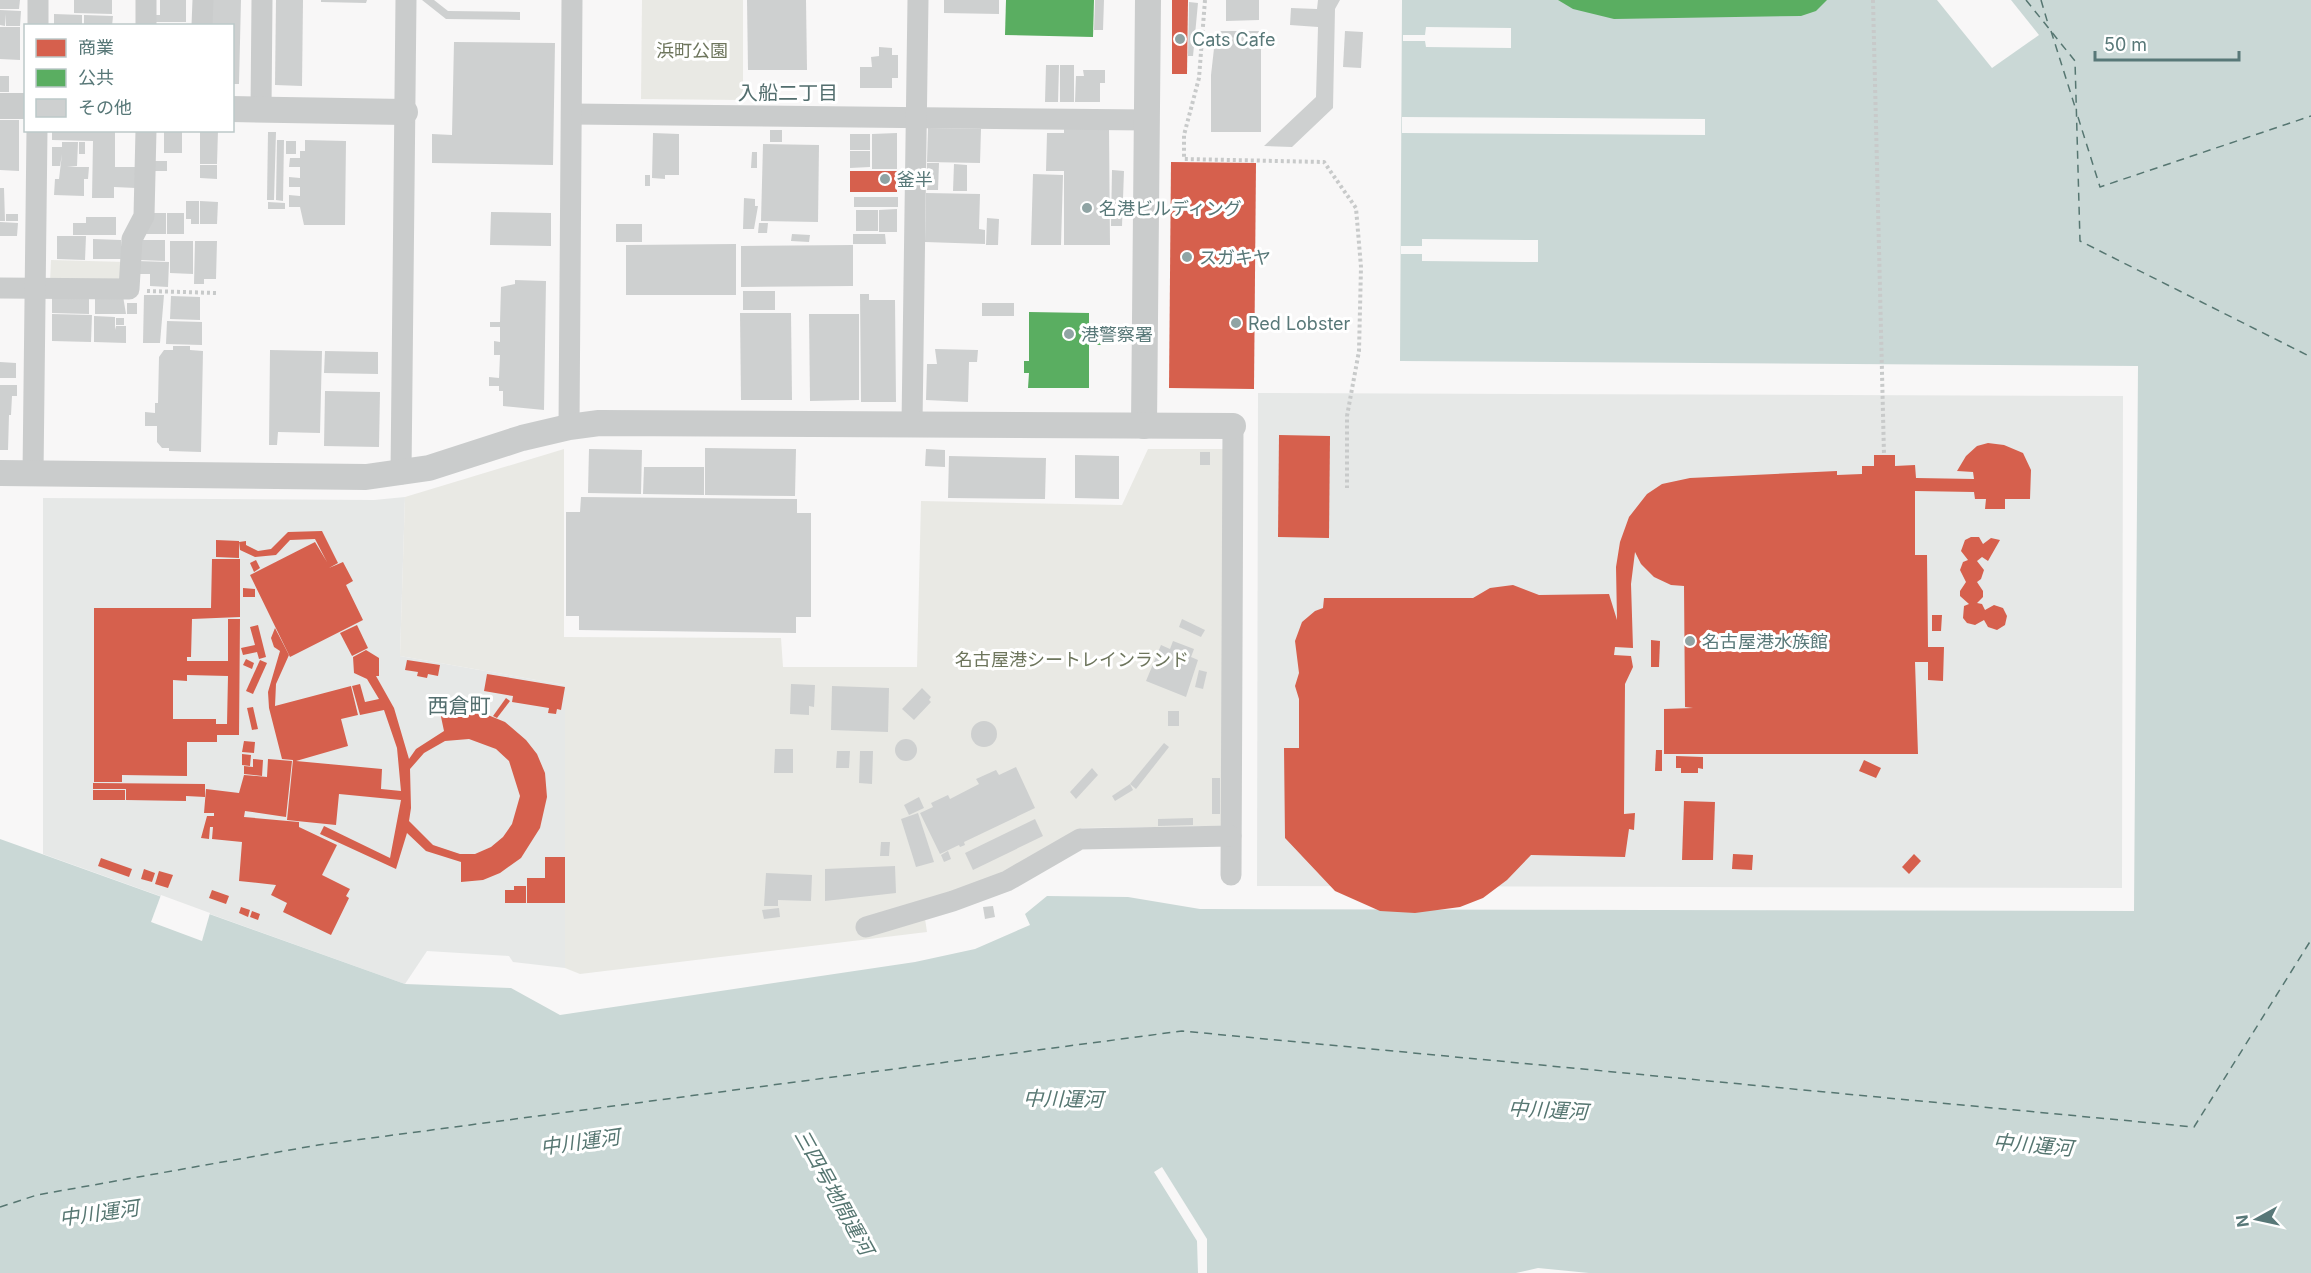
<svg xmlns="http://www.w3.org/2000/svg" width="2311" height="1273" viewBox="0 0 2311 1273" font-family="Inter,'Noto Sans JP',sans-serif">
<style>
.built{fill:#e6e8e7}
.green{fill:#e9e9e4}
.water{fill:#cad8d6}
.pier{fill:#f8f7f7}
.shops{fill:#d6604d;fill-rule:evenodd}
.public{fill:#5aae61}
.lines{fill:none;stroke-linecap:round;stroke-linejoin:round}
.ferry{stroke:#567671;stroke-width:1.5;stroke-dasharray:8 6;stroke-linecap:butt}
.building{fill:#ced0d0}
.path{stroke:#c8caca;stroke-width:4;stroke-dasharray:3 3;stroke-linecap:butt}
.minor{stroke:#cacccc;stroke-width:21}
.tertiary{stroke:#cacccc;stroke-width:26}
.poi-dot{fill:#90a4a4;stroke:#fff;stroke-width:2}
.labels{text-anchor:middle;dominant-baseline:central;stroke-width:6;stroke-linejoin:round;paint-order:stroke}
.poi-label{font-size:18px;fill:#587878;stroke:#fff;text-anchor:start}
.park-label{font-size:18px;fill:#6d755c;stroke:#fff}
.neighbourhood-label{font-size:20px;fill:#536e6e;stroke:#fff}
.water-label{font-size:20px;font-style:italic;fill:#567671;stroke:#fff}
.quarter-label{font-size:21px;fill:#536e6e;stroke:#fff}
</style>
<rect width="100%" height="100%" fill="#f8f7f7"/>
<g class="built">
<path d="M1258 393 2123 396 2122 888 1257 886Z"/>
<path d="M405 497 400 656 565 685V968L513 962 509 956 427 951 405 984 43 854V498L374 500Z"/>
</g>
<g class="green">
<path d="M642 0H743V100L641 99Z"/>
<path d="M51 260 126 262 123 280 50 283Z"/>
<path d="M564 449V637L781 638 783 667H917L921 501 1122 505 1148 449H1226L1224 826 1082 828 1014 868 924 912 927 932 580 974 565 968V685L400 656 405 497Z"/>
</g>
<path class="water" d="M1402 0H2311V1273H1589L1538 1268 1516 1273H0V839L405 984 511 988 560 1015 915 962 975 949 1030 925 1025 914 1047 896 1128 897 1200 909 2134 911 2138 366 1400 361Z"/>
<g class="pier">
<path d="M1937 0H2011L2039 35 1992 68Z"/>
<path d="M1426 27 1511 28V48L1426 47 1425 41H1403V35H1425Z"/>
<path d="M1402 117 1705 119V135L1402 133Z"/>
<path d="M1422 239 1538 240V262L1422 261V254H1401V246H1422Z"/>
<path d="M161 895 210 913 202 941 151 922Z"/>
<path d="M1162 1167 1207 1239V1273H1198L1197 1241 1154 1172Z"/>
</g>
<g class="shops">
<path d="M1172 0H1188L1187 74H1172Z"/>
<path d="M1171 162 1256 163 1254 389 1169 388Z"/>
<rect x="850" y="171" width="47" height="21"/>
<path d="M1279 435 1330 436 1329 538 1278 537Z"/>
<path d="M1988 443 2004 445 2023 453 2031 470 2030 499H2005V509H1985L1986 499H1975L1974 492 1915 491V555H1927L1928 647H1944L1943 681 1928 680V662H1915L1918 754H1664V709L1693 708 1685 707 1684 586 1671 585 1654 577 1641 564 1635 552 1631 584 1633 648 1615 647 1614 655 1631 656 1633 667 1625 684 1624 814 1635 813 1634 830 1629 829 1625 857 1531 855 1507 880 1483 898 1460 907 1415 913 1380 911 1335 891 1285 838 1284 748H1299V699L1295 686 1299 673 1295 641 1302 622 1315 611 1323 608 1324 598H1473L1490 588 1513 585 1539 595 1609 594 1617 620 1616 567 1620 542 1629 517 1647 494 1662 484 1690 478 1837 471V475L1862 474V466H1874V455H1895V466L1915 465 1916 478 1974 479 1973 472 1957 471 1966 456 1977 446Z"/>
<path d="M322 531 338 563 329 568 343 562 353 581 346 585 363 620 290 657 250 575 315 542 327 562 315 539 290 540 276 555 255 557 240 550 239 542 246 541V545L258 551 271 549 288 532Z"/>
<path d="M1971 537H1979L1983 544 1991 538 2000 540 1988 561 1982 557 1977 561 1984 570 1981 579 1977 582 1983 591V597L1977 603 1982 604 1985 610 1994 605 2003 608 2007 616 2005 625 1997 630 1988 627 1984 620 1975 625 1967 623 1963 618 1964 606 1969 604 1960 596V591L1966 582 1960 570 1963 562 1968 560 1961 551 1965 540Z"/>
<path d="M216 540 239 541V558L216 557Z"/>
<path d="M212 559H240V617L192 619 191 657H187V661H228V619H240L239 735H217V742H187V776L122 775V782H94V608H211ZM187 675 228 676 227 724H216V719H173V680L187 681Z"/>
<path d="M256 560 260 568 254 572 250 563Z"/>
<path d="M243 588 255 589V597H243Z"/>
<path d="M1932 615H1942L1941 631H1932Z"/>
<path d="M258 625 266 657 259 659 257 652 243 655 241 648 255 645 250 627Z"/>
<path d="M357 625 368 648 352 656 340 633Z"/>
<path d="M275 628 289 655 276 684 275 706 351 686 358 715 341 719 348 746 296 761 382 769 381 789 401 791 397 748 384 710 360 715 352 686 360 684 365 702 379 699 367 679 354 673 353 657 366 650 379 658V676H376L394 708 409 759 416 749 444 731 440 712 483 713 505 722 526 740 537 754 545 773 547 797 540 828 521 858 500 873 483 880 461 882V862L426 851 407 833 396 869 320 834 324 826 390 858 401 800 339 794 336 825 287 820 293 760 282 759 269 708 268 692 280 651 274 647 271 638ZM469 739 496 749 509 761 520 796 512 824 503 837 491 847 475 854H460L433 845 409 821 411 808 410 769 424 753 445 741Z"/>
<path d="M1651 640 1660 641 1659 667H1651Z"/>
<path d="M246 659 254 663 252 669 243 665Z"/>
<path d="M260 660 267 663 253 694 246 691Z"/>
<path d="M407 660 440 665 438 676 428 674 427 678 417 676 418 672 405 670Z"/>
<path d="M487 674 565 687 561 710 557 709 556 714 548 713 549 708 512 702 513 696 484 691Z"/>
<path d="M506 698 510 701 497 718 493 716Z"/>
<path d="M253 707 258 729 252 730 247 708Z"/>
<path d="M244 741 255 742 254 753 242 752Z"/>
<path d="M1656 750H1662V771H1655Z"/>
<path d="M242 754 251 755 250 766 242 765Z"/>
<path d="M1676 756 1703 757V769L1698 768V773H1681V768H1676Z"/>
<path d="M253 759 263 760 262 776 244 774V766L253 767Z"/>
<path d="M268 759 292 761 286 817 245 811 244 817 299 822V827L337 845 322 875 350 889 346 896 349 898 331 935 283 912 287 903 271 895 276 885 239 881 242 842 212 839 213 827H210L209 839 201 838 207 816H214V813H204L206 789 239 793 244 775 267 777Z"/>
<path d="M1864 760 1881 768 1876 778 1859 771Z"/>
<path d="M93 783 205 784V797L186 796V801L126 800V789H93Z"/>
<rect x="93" y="790" width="32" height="10"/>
<path d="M1684 801 1715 802 1713 860H1682Z"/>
<path d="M1733 854 1753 855 1752 870 1732 869Z"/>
<path d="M1914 854 1921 861 1909 874 1902 867Z"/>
<path d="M545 857H565V903H527V878H545Z"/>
<path d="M101 858 132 869 129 877 98 866Z"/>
<path d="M144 869 155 873 152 882 141 879Z"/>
<path d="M159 871 173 875 168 888 155 884Z"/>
<path d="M514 886H526V903H505V890H514Z"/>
<path d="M212 890 229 896 226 904 209 898Z"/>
<path d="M241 907 250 910 248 917 239 913Z"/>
<path d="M252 911 260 914 258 920 250 917Z"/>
</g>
<g class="public">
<path d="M1006 0H1094L1093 37 1005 35Z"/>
<path d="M1558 0H1827L1816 11 1801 16 1614 19 1573 9Z"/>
<path d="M1029 312 1089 313V329H1101V345H1089V388H1028L1029 373H1024V361H1029Z"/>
</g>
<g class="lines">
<g class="ferry">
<path d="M2026 0 2075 61 2080 241 2311 357"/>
<path d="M2041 0 2049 27"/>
<path d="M2051 31 2076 110"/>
<path d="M2078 117 2100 187 2311 116"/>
<path d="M0 1207 37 1195 318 1145 1182 1031 2194 1127 2311 940"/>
</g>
</g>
<g class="building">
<path d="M0 0H20L19 9H0Z"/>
<path d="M74 0H112V14L74 13Z"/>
<path d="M160 0H186V22H155V15H160Z"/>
<path d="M212 0H241L239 84H232V26H211Z"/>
<path d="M276 0H303L302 86 275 85Z"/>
<path d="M321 0H367L366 3 321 2Z"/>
<path d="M422 0H434L448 11 520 12V20L446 19Z"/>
<path d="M747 0H806L807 70H748Z"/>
<path d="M944 0H999V14L944 13Z"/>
<path d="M1095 0H1104L1103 30H1094Z"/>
<path d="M1226 0H1259V20L1226 21Z"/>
<path d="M1318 0H1340L1335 9 1333 108 1292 147 1264 146 1316 97 1318 27 1290 25 1291 8 1317 9Z"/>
<path d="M1189 2 1198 3 1193 56H1188Z"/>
<path d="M0 10 21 11 20 26H6V14L5 26 0 25Z"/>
<path d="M54 14 82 15V26H54Z"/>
<path d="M84 15 113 16 112 26H84Z"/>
<path d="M0 27H20V60L0 59Z"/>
<path d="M1216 31H1261V132H1211V75Z"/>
<path d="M1345 31 1363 32 1361 68 1343 67Z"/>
<path d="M454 42 555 43 553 165 432 163V134L452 135Z"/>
<path d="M879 47 892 48V55H898V78H892V88H860V67H872L871 57 879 56Z"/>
<path d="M1046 65H1059L1058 102H1045Z"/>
<rect x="1060" y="65" width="14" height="37"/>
<path d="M1083 70H1105V83H1100V102H1075L1076 76H1084Z"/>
<rect x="0" y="76" width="9" height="16"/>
<path d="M0 120H19V171L0 170Z"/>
<path d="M928 128 981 129 980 163 927 162Z"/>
<path d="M1064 129H1109L1110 245H1064V171H1046L1047 133H1064Z"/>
<path d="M52 130 115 132V167H137L136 188 114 187V198H92L93 141 52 140Z"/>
<rect x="164" y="130" width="18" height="23"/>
<path d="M200 130H218L217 164H200Z"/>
<rect x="770" y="130" width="12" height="12"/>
<path d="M268 132H276L274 200H267Z"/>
<path d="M653 133 679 134V175H665V179L652 178Z"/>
<path d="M897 133V169H872V134Z"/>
<rect x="850" y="134" width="20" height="16"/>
<path d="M277 140H284L283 201 276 200Z"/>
<path d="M305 140 346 141 345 225H304L300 207H289V195L300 196V187H289V177L300 178V167H289L290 158H300V151H305Z"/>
<rect x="286" y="141" width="10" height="13"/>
<path d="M62 142H78L77 166 67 167H89L88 179H84V196L54 195 55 179H59L62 154 60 166H52V147H62Z"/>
<rect x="79" y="142" width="6" height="12"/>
<path d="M763 144 819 145 818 222 761 221Z"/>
<path d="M850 151H870V167L850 168Z"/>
<path d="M752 152H757V168H751Z"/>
<rect x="152" y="161" width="15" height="10"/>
<path d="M927 163H939L938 190H927Z"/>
<path d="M954 164 967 165V191H953Z"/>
<path d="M200 165H217V179L200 178Z"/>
<path d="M1112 170 1124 171 1122 226H1111Z"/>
<path d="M1033 174 1063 175 1061 245H1031Z"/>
<rect x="645" y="175" width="5" height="11"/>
<path d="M0 188H4L5 221H0Z"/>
<path d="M926 193 980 194 979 229 985 230V244L925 242Z"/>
<rect x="854" y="197" width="44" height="10"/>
<path d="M744 198 755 199V206H758L754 229H743Z"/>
<path d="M186 201H199V224H191V219H186Z"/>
<path d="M200 201 218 202 217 224H200Z"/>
<path d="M268 202 285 203V209H268Z"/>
<path d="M897 209V232H879V210Z"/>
<rect x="856" y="210" width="22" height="21"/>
<path d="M491 212 551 213V246L490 245Z"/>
<path d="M150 213H166V234H146Z"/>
<rect x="167" y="213" width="17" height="21"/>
<rect x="6" y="214" width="12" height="7"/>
<path d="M86 217H116V235H73V223H86Z"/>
<path d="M987 218 999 219 998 245H986Z"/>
<path d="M0 222 18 223 17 236H0Z"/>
<path d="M759 223H768L767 233H758Z"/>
<rect x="616" y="224" width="26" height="18"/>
<path d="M792 234 810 235 809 242 791 241Z"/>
<path d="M853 234H885L886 244H853Z"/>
<path d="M57 236H86L85 260 57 259Z"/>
<path d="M93 239 121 240V259H93Z"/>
<path d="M139 240H165V261L139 260Z"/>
<path d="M170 241H193V274L170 273Z"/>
<path d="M195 241H217L216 279H204V284H194Z"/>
<path d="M736 244V295H626V245Z"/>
<path d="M853 245V286L741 287V246Z"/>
<path d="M137 261 169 262 168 287 150 286V274H137Z"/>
<path d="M515 280 546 281 544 410 503 406V391H499V386H489V377L499 378 500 355H494V341L500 342V327H490V322H500L501 287 515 284Z"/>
<rect x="743" y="291" width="32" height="19"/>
<path d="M860 294H869V300H895L896 402H861Z"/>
<path d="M52 295H89V314L52 313Z"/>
<path d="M144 295H164L160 343H143Z"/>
<path d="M95 296H123L126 314H95Z"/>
<path d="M171 296 200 297V320L170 319Z"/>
<rect x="127" y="303" width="10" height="11"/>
<rect x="982" y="303" width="32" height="13"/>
<path d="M740 313H791L792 400H741Z"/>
<path d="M52 314 92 315 91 342 52 341Z"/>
<path d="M809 314H859V400L810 401Z"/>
<path d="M94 316 115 317V330L116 326H126V343L94 342Z"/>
<rect x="116" y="318" width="8" height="7"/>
<path d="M167 321 202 322V345L166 344Z"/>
<path d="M173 346H190V350L203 351 201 452 169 451V448H162L157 442V426H145V412L155 413V403H158L159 357 164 350H173Z"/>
<path d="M935 349 978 350 977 362H969L968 402 926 400 927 364H937Z"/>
<path d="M270 350 322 351 320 433 278 432 277 445H269Z"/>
<path d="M325 351 378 352V374L324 373Z"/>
<path d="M0 362 16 363V378H0Z"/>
<path d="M0 385H17V396H12L11 415H9L8 450H0Z"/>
<path d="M325 391 380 392 379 447 324 446Z"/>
<path d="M705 448 796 449 795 496 705 495Z"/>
<path d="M589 449 642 450 641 494 588 493Z"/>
<path d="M926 449 945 450V467L925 466Z"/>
<rect x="1200" y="452" width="10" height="13"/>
<path d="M1075 455 1119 456V499L1075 498Z"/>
<path d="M949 456 1046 458 1045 499 948 498Z"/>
<path d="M644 467H704V495L643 494Z"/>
<path d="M581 497 797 499V513H811V617H796V633L579 630V616H566V512H580Z"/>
<path d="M1182 619 1205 630 1201 637 1179 627Z"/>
<path d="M1173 641 1194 649 1191 657 1198 660 1186 697 1146 681 1161 645 1170 649Z"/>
<path d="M1199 670 1207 672 1203 689 1195 687Z"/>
<path d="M791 684 815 685 814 707 809 706V715L790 714Z"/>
<path d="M832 686 889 688 888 732 831 730Z"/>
<path d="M922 688 931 697 929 700 931 702 914 720 902 709Z"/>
<rect x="1168" y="711" width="11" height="15"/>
<circle cx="984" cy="734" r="13"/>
<circle cx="906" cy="750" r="11"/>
<path d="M1164 743 1169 747 1136 789 1130 784Z"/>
<path d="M775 749H793V773H774Z"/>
<path d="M837 751H850L849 768H836Z"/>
<path d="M860 751H873L872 784 859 783Z"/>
<path d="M1016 767 1035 808 964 842 965 845 960 847 959 845 940 854 920 813 933 807 931 803 948 795 950 799 979 784 976 779 996 770 999 775Z"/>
<path d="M1092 768 1098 775 1076 799 1070 792Z"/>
<rect x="1212" y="778" width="8" height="36"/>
<path d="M1130 784 1133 790 1115 801 1112 796Z"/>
<path d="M919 797 924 808 909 815 904 805Z"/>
<path d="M918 813 934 862 916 867 901 819Z"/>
<path d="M1193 818V825L1158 826V819Z"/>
<path d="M1035 819 1043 836 973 870 965 853Z"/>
<path d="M881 842H890L889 856H880Z"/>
<path d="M948 851 951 859 944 862 941 855Z"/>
<path d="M895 866 896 893 825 901V869Z"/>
<path d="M766 873 812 875 811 901 778 900V906H764Z"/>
<path d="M993 906 995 917 985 919 983 907Z"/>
<path d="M779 908 780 917 764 919 762 910Z"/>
</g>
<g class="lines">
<g class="path">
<path d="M1205 0 1199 78 1184 135V159L1324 162 1356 208 1361 267 1359 351 1347 416V488"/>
<path d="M1873 0 1884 455"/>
<path d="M147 291 217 293"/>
</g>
<g class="minor">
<path d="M38 26V0"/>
<path d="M146 26V0"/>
<path d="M202 26 203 0"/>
<path d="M261 109 262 0"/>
<path d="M572 114 1147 120"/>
<path d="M0 288 129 289 132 239 144 216 146 130"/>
<path d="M912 424 918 0"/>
<path d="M569 427 572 0"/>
<path d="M33 474 37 130"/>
<path d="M401 474 406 0"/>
<path d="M1231 875 1233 426"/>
<path d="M866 927 953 901 1007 881 1080 839 1231 836"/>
</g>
<g class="tertiary">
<path d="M0 106H26"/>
<path d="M232 109 405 112"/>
<path d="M1144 426 1148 0"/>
<path d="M0 473 366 477 429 468 522 438 569 427 599 423 1233 426"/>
</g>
</g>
<g class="poi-dot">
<circle cx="1180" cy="39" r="6"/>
<circle cx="885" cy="179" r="6"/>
<circle cx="1087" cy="208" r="6"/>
<circle cx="1187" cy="257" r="6"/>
<circle cx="1236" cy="323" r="6"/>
<circle cx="1069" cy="334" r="6"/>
<circle cx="1690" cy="641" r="6"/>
</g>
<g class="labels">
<g class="poi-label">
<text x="1192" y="39">Cats Cafe</text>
<text x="897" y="179">釜半</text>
<text x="1099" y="208">名港ビルディング</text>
<text x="1199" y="257">スガキヤ</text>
<text x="1248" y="323">Red Lobster</text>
<text x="1081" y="334">港警察署</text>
<text x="1702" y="641">名古屋港水族館</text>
</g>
<g class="park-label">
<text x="692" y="50">浜町公園</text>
<text x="1072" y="659">名古屋港シートレインランド</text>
</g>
<g class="neighbourhood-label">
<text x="788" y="93">入船二丁目</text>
</g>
<g class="water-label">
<text transform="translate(1063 1099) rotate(1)">中川運河</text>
<text transform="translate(1548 1110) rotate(3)">中川運河</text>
<text transform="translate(580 1142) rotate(-8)">中川運河</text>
<text transform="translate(2033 1145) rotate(5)">中川運河</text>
<text transform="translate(834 1192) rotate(61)">三四号地間運河</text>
<text transform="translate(99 1213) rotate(-8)">中川運河</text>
</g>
<g class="quarter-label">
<text x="459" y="705">西倉町</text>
</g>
</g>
<rect x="24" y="24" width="210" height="108" fill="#ffffff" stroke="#bcc9c9" stroke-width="1.5"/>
<rect x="36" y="39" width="30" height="18" fill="#d6604d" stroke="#bcc9c9" stroke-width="1.5"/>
<text x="78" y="54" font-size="18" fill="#587878">商業</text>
<rect x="36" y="69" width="30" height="18" fill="#5aae61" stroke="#bcc9c9" stroke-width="1.5"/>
<text x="78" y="84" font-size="18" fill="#587878">公共</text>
<rect x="36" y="99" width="30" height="18" fill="#ced0d0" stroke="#bcc9c9" stroke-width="1.5"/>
<text x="78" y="114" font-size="18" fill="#587878">その他</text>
<g transform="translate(2257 1219) rotate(262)" stroke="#ffffff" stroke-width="4.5" paint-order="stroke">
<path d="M0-4.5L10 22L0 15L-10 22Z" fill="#587878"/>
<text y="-9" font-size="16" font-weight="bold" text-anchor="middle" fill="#587878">N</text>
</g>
<path d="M2095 51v9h144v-9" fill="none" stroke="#587878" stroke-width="3"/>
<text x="2104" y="51" font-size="18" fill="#587878" stroke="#ffffff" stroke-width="4.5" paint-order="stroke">50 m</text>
</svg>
